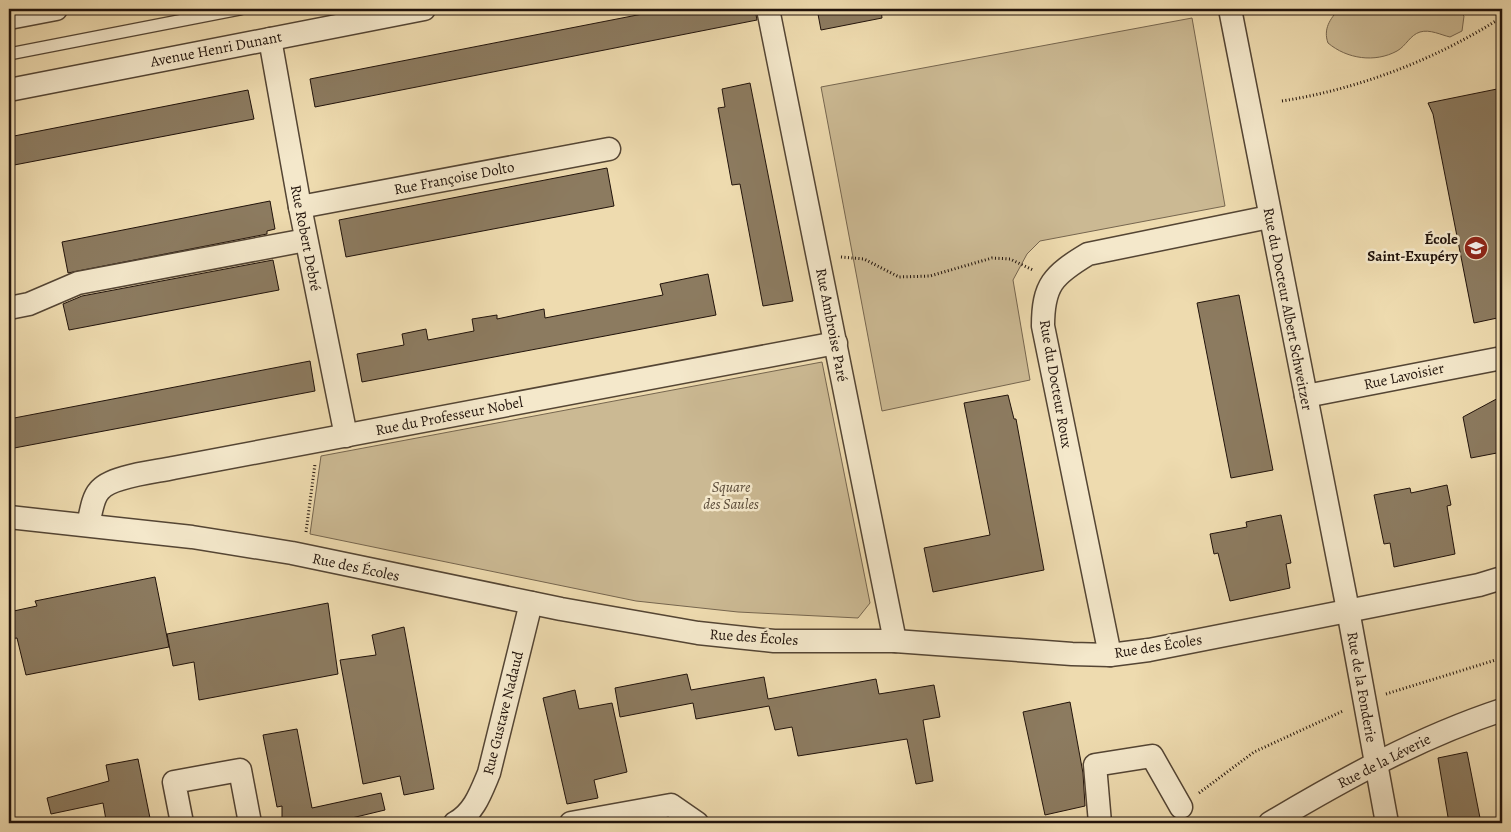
<svg xmlns="http://www.w3.org/2000/svg" width="1511" height="832" viewBox="0 0 1511 832" font-family="Alegreya,serif">
<style>
.green{fill:#cbb993;stroke:#76664f}
.building{fill:#8c7b60;stroke:#21130b}
.lines{fill:none;stroke-linecap:round;stroke-linejoin:round}
.lane-casing{stroke:#544534;stroke-width:14}
.street-casing{stroke:#544534;stroke-width:25}
.path{stroke:#21130b;stroke-width:3;stroke-dasharray:1 2.5;stroke-linecap:butt}
.lane{stroke:#f4e8cb;stroke-width:11}
.street{stroke:#f4e8cb;stroke-width:22}
.labels{text-anchor:middle;dominant-baseline:central;stroke-width:5;stroke-linejoin:round;paint-order:stroke}
.street-label{font-size:15px;fill:#21130b;stroke:#f4e8cb}
.poi-label{font-size:15px;font-weight:bold;fill:#21130b;stroke:#f4e8cb;text-anchor:end}
.park-label{font-size:15px;font-style:italic;fill:#5c4d3b;stroke:#f4e8cb}
</style>
<rect width="100%" height="100%" fill="#eedbaf"/>
<filter id="stains"><feTurbulence type="fractalNoise" baseFrequency=".004" numOctaves="4"/><feColorMatrix values="0 0 0 0 .2 0 0 0 0 .09 0 0 0 0 .02 0 0 0 .5 -.17"/></filter>
<radialGradient id="worn" r=".72"><stop offset=".6" stop-color="#630" stop-opacity="0"/><stop offset="1" stop-color="#630" stop-opacity=".3"/></radialGradient>
<g class="green">
<path d="M1339 9H1414L1425 12 1457 9 1464 16 1462 31 1450 37C1441 35 1430 29 1420 32 1410 35 1406 46 1397 51 1375 63 1347 59 1328 43 1323 29 1330 19 1339 9Z"/>
<path d="M1192 18 1225 206 1040 241 1027 254 1013 280 1030 380 882 411 821 87Z"/>
<path d="M822 362 870 603 858 618 738 612 636 601 310 534 321 456Z"/>
</g>
<g class="building">
<path d="M668 9H755L757 20 315 107 310 79Z"/>
<path d="M817 9H881L882 18 821 30Z"/>
<path d="M750 83 793 301 763 306 740 184 732 185 718 108 725 107 722 89Z"/>
<path d="M1497 89 1500 102 1502 101V217L1499 219 1502 239V317L1474 323 1433 114 1428 103Z"/>
<path d="M248 90 254 119 9 166V137Z"/>
<path d="M607 168 614 206 346 257 339 220Z"/>
<path d="M270 201 275 229 267 231V234L68 273 62 242Z"/>
<path d="M273 260 279 290 69 330 63 304 82 296Z"/>
<path d="M708 274 716 315 362 382 357 354 404 345 402 334 426 329 428 340 474 331 472 319 497 315V319L544 309 545 318 617 304 663 295 660 284Z"/>
<path d="M1239 295 1273 470 1231 478 1197 303Z"/>
<path d="M310 361 315 391 9 449V419Z"/>
<path d="M1008 395 1014 419H1016L1044 570 933 592 924 548 990 535 964 403Z"/>
<path d="M1502 396V452L1471 458 1463 417Z"/>
<path d="M1447 485 1451 505 1447 506 1455 554 1394 567 1390 543 1384 544 1374 495 1410 488 1411 493Z"/>
<path d="M1281 515 1291 563 1286 564 1290 588 1230 601 1218 553 1214 554 1210 534 1247 527 1246 522Z"/>
<path d="M155 577 169 647 26 675 17 638 9 639V612L37 606 35 601Z"/>
<path d="M328 603 338 674 199 700 194 662 173 666 167 634Z"/>
<path d="M404 627 434 789 404 795 400 776 363 784 340 660 376 655 372 635Z"/>
<path d="M687 674 691 690 764 677 768 699 876 679 879 694 934 685 940 717 923 720 933 781 916 784 907 739 798 756 792 727 775 730 769 706 696 719 693 703 620 717 615 688Z"/>
<path d="M575 690 579 709 612 703 627 772 594 780 598 798 567 804 543 698Z"/>
<path d="M1070 702 1083 773 1085 806 1045 815 1023 712Z"/>
<path d="M297 729 312 808 381 793 385 810 331 823H282V806L277 807 263 735Z"/>
<path d="M1467 752 1481 823H1449L1438 758Z"/>
<path d="M138 759 151 823H119L118 819 106 820 103 803 51 814 47 798 109 781 106 765Z"/>
</g>
<g class="lines">
<g class="lane-casing">
<path id="lane" d="M9 54 240 9"/>
</g>
<g class="street-casing">
<g id="street">
<path d="M768 9 895 641"/>
<path d="M1230 9 1348 610 1387 823"/>
<path d="M9 18 56 9"/>
<path d="M270 39 300 207 346 436"/>
<path d="M9 90 424 9"/>
<path d="M300 207 609 149"/>
<path d="M9 308 29 304 78 283 306 240"/>
<path d="M1306 396 1502 358"/>
<path d="M9 517 192 537 292 553 561 609 698 633 774 641H895L1072 654 1110 655 1149 650 1479 585 1502 578"/>
<path d="M88 524C91 514 92 499 99 491 110 476 155 472 173 468L836 343"/>
<path d="M1110 655 1043 326C1043 285 1053 275 1088 254L1269 217"/>
<path d="M182 823 174 782 240 770 250 823"/>
<path d="M455 823C474 813 481 792 489 773L531 603"/>
<path d="M571 823 671 805 697 823"/>
<path d="M1100 823 1095 765 1152 756 1181 807"/>
<path d="M1270 823C1344 779 1420 737 1502 710"/>
</g>
</g>
<g class="path">
<path d="M1282 101C1359 89 1437 59 1502 17"/>
<path d="M841 257 864 259 899 277 930 276 992 258 1010 259 1033 270"/>
<path d="M306 532 315 464"/>
<path d="M1386 694 1502 658"/>
<path d="M1199 793 1254 752 1343 711"/>
</g>
<use href="#lane" class="lane"/>
<use href="#street" class="street"/>
</g>
<defs>
<g id="school-disc" transform="scale(1.25)"><circle r="9.5" fill="#8f2418" stroke="#f4e8cb"/><path d="M0-5L7-2L0 1L-7-2ZM-4 1L0 2.5L4 1V4Q0 6-4 4Z" fill="#fff"/></g>
</defs>
<g fill-rule="evenodd">
<use href="#school-disc" x="1476" y="248"/>
</g>
<g class="labels">
<g class="street-label">
<text transform="translate(216 49) rotate(-11)">Avenue Henri Dunant</text>
<text transform="translate(454 178) rotate(-11)">Rue Françoise Dolto</text>
<text transform="translate(306 238) rotate(79)">Rue Robert Debré</text>
<text transform="translate(1288 309) rotate(79)">Rue du Docteur Albert Schweitzer</text>
<text transform="translate(832 325) rotate(79)">Rue Ambroise Paré</text>
<text transform="translate(1404 376) rotate(-12)">Rue Lavoisier</text>
<text transform="translate(1056 384) rotate(80)">Rue du Docteur Roux</text>
<text transform="translate(449 416) rotate(-11)">Rue du Professeur Nobel</text>
<text transform="translate(356 567) rotate(12)">Rue des Écoles</text>
<text transform="translate(754 637) rotate(4)">Rue des Écoles</text>
<text transform="translate(1158 646) rotate(-9)">Rue des Écoles</text>
<text transform="translate(1362 687) rotate(80)">Rue de la Fonderie</text>
<text transform="translate(503 713) rotate(-76)">Rue Gustave Nadaud</text>
<text transform="translate(1384 761) rotate(-27)">Rue de la Léverie</text>
</g>
<g class="poi-label">
<text x="1458" y="239">École<tspan x="1458" dy="17">Saint-Exupéry</tspan></text>
</g>
<g class="park-label">
<text x="731" y="487">Square<tspan x="731" dy="17">des Saules</tspan></text>
</g>
</g>
<rect width="1511" height="832" fill="none" stroke="#eedbaf" stroke-width="30"/>
<rect x="10" y="10" width="1491" height="812" fill="none" stroke="#21130b" stroke-width="2.5"/>
<rect x="15" y="15" width="1481" height="802" fill="none" stroke="#21130b"/>
<rect width="100%" height="100%" filter="url(#stains)"/>
<rect width="100%" height="100%" fill="url(#worn)"/>
</svg>
